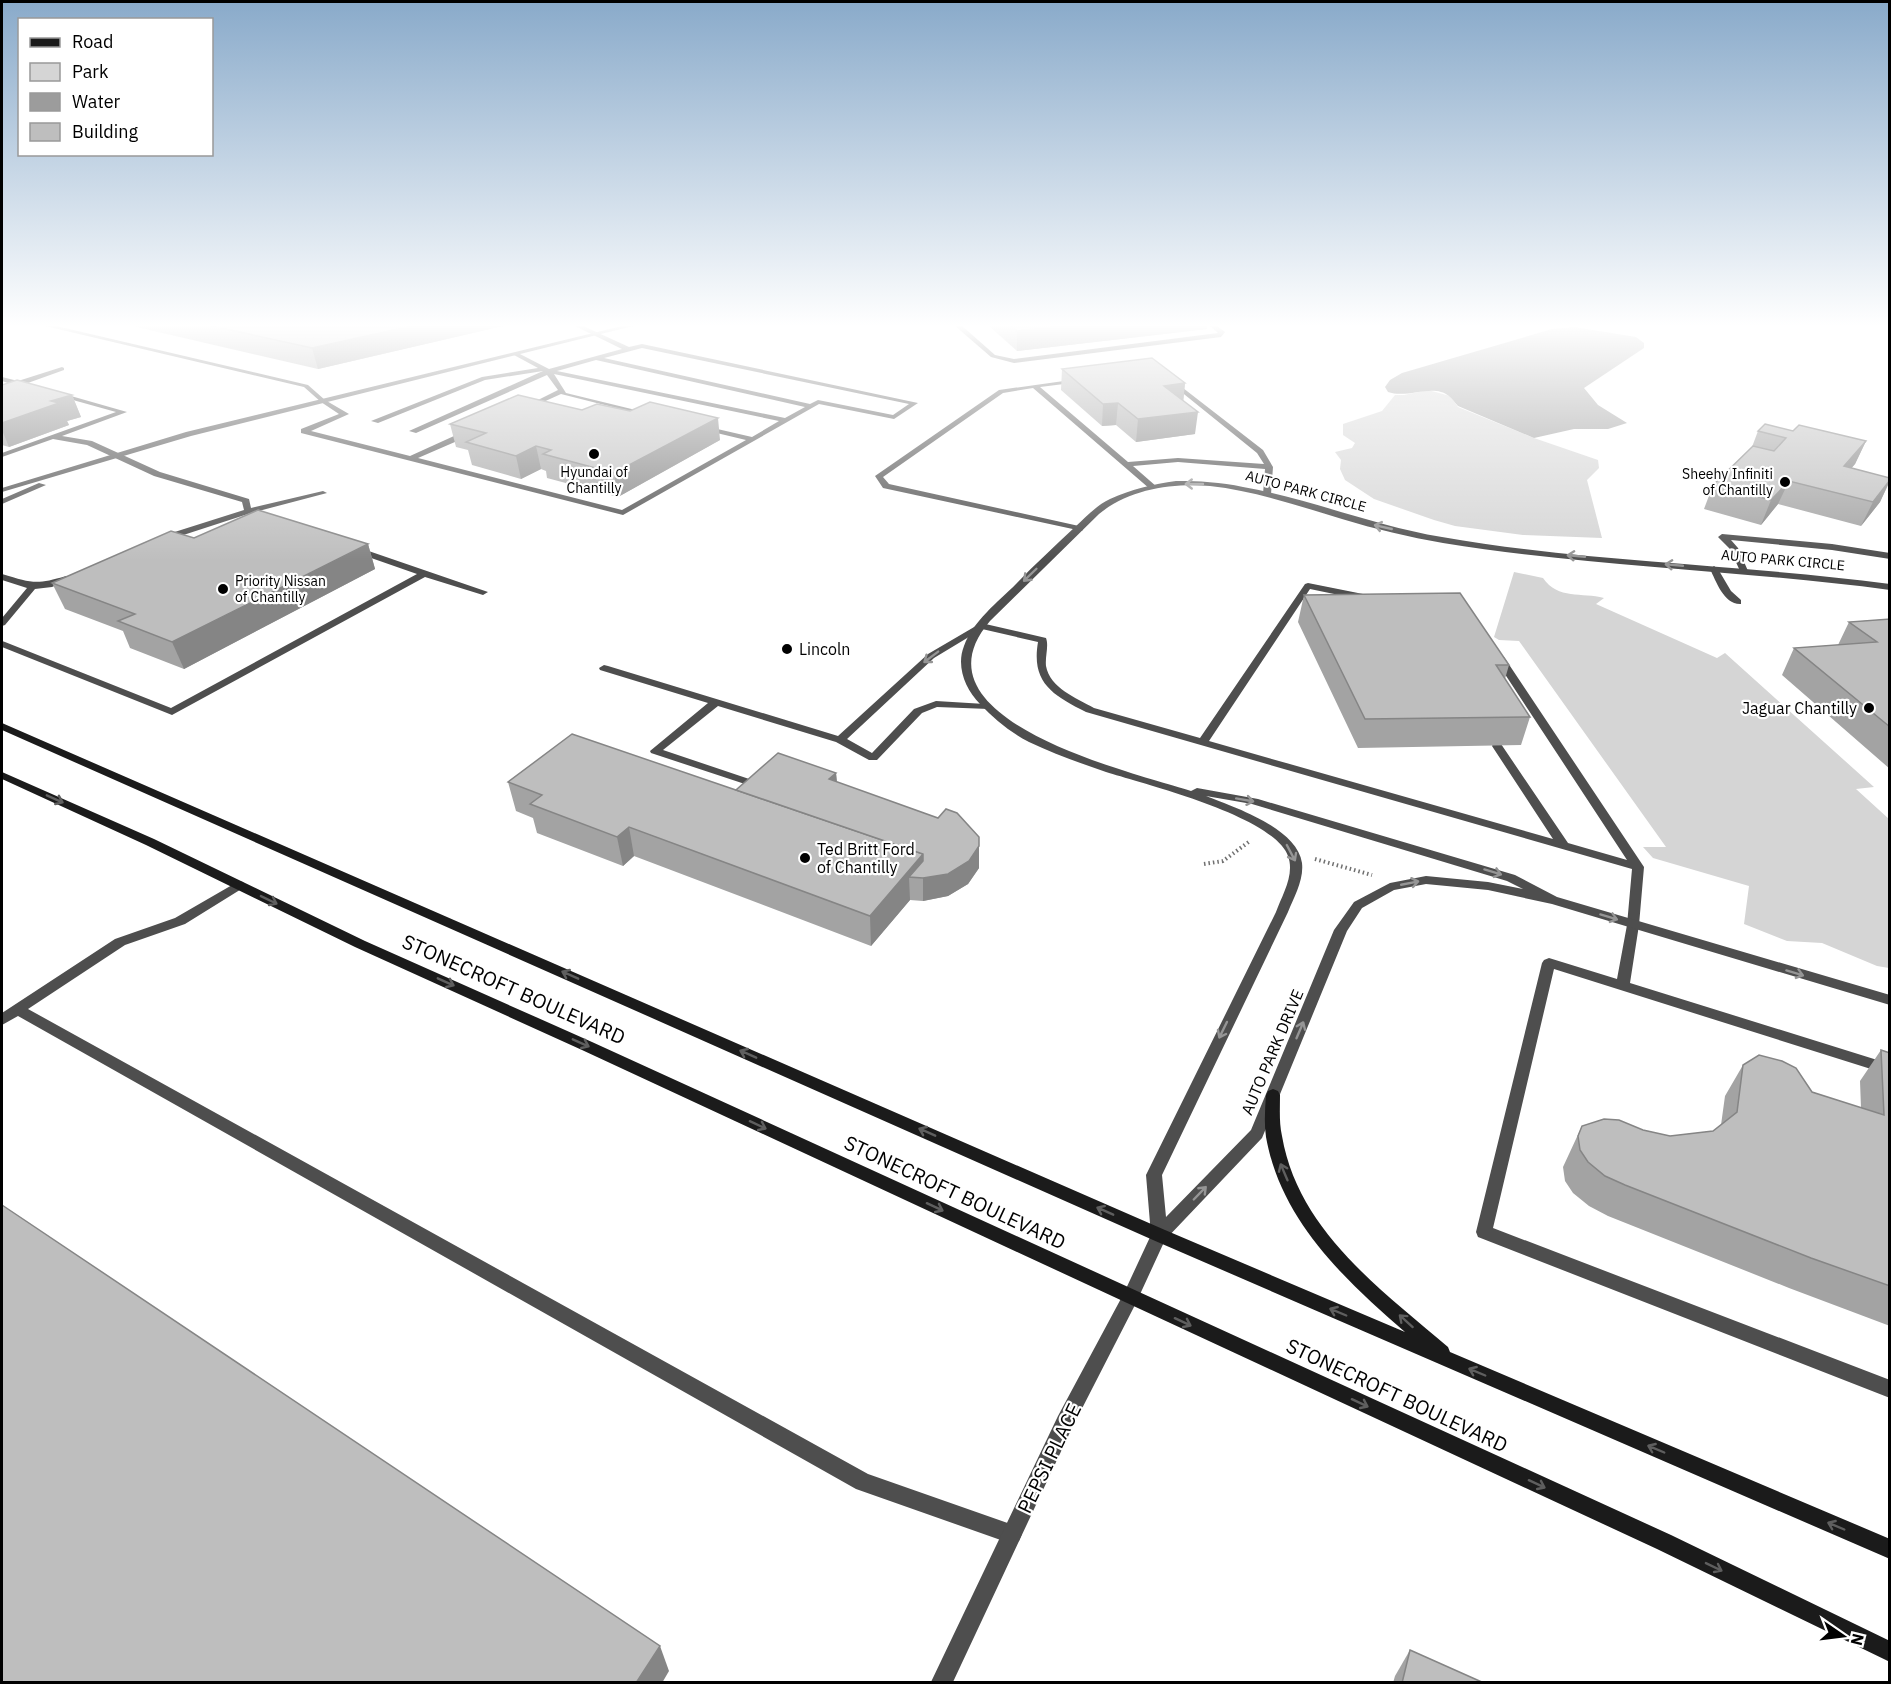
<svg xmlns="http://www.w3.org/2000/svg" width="1891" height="1684" viewBox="0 0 1891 1684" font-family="'IBM Plex Sans',sans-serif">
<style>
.green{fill:#d5d5d5}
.water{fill:#9c9c9c}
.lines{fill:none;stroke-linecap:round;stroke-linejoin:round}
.path{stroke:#707070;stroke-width:4;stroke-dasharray:1.5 3;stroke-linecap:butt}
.service{fill:#4e4e4e;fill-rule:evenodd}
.minor{fill:#4e4e4e;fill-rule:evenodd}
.secondary{fill:#1b1b1b;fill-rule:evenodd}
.wall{fill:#a3a3a3}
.shaded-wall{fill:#858585}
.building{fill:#bebebe;stroke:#858585;stroke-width:1.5}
.oneway{stroke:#959595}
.oneway2{stroke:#5f5f5f}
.poi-dot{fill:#000;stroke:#fff;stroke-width:2}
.labels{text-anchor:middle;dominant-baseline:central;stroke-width:4.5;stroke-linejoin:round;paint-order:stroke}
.far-poi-label{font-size:14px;fill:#000;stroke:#fff}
.far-street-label{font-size:14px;fill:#000;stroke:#fff}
.poi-label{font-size:16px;fill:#000;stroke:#fff;text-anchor:start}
.street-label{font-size:16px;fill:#000;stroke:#fff}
.near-street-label{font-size:20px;fill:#000;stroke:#fff}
</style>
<rect width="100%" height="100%" fill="#fff"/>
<g class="green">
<path d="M1428 390 1450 396 1458 407 1534 438 1598 460 1599 468 1587 480 1602 538 1523 535 1455 526 1434 520 1374 499 1345 480 1340 469 1341 460 1335 452 1352 448 1355 443 1343 435V424L1382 411 1395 395H1404Z"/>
<path d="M1514 572 1543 578C1558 600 1582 592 1604 598L1596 604 1717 658 1725 653 1874 787 1856 789 1889 819V968L1877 966 1822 943 1787 941 1744 924 1749 886 1653 858 1643 847H1666L1519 641 1499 640 1494 637Z"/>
</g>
<path class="water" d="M1574 327 1636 337 1644 343V348L1584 388 1598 405 1627 423 1608 429H1574L1534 438 1458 406C1455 403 1452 398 1449 396 1433 383 1408 399 1388 392L1385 387 1390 380 1402 373 1552 329Z"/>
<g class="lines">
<g class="path">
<path d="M1315 859 1372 875"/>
<path d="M1204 864 1223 861 1250 841"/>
</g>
<g class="service">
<path d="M41 325H52L308 385 325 400 349 414 311 431 410 456 465 431H471V435L418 458 622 510 746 440 700 429V425L752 437 779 421 554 374 566 393 652 414 648 416 561 394 530 408H526V406L558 390 547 375 416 433 409 431 543 371 485 380 378 423 371 421 482 377 538 368 514 355V353H518L549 369 622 349 573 325H581L629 347 642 344 918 403 894 419 819 404 623 515 301 433V429L339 414 321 402 304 387ZM642 348 909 404 893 415 818 400 810 404 604 358ZM596 360 805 407 785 418 557 371Z"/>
<path d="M954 325H961L995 355 1014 359 1218 333 1209 325H1216L1225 332 1221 337 1014 363 991 357Z"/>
<path d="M62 367 64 368V370L25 384 28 385V387L18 386 2 391V387L11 384 2 381V377L18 381Z"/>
<path d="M1078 379 1081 381 1080 382 1040 387 1128 462 1178 458 1264 464 1257 453 1169 382 1174 381 1263 450 1273 467 1271 494 1267 496 1263 494 1265 469 1178 462 1133 466 1157 487 1150 489 1033 388 1003 393 883 477 889 484 1079 526 1083 529 1082 531 883 488 875 476 999 390Z"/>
<path d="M57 392 127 412 62 436 92 441 160 472 249 499 251 508 323 491 327 493 251 513 168 540H162V536L244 510 242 502 154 476 87 445 53 439 2 457V453L116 412 55 395 54 394Z"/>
<path d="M1722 534 1832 544 1890 553V559L1832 550 1731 540 1738 548 1748 571 1744 574 1740 571 1730 549 1718 537Z"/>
<path d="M357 547 488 592 483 595 425 577 172 715 2 647V641L5 642 171 708 417 574 354 552V548Z"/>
<path d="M1714 566 1718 569 1731 591 1741 600V604C1724 605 1716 581 1710 569Z"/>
<path d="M2 574C32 583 36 585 66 576L70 579 52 587 35 589 5 625 2 626V618L27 588 2 580Z"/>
<path d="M1308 583 1368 595 1373 598 1368 601 1310 589 1209 741 1553 839 1492 746 1493 744H1501L1568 843 1627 860 1495 659 1496 657H1504L1644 867 1639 925 1630 983 1890 1064V1075L1554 969 1493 1228 1890 1380V1398L1478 1237 1476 1232 1542 963 1544 960 1549 958 1617 979 1627 925 1632 869 1086 712C1053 695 1031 683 1038 642L982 629 934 658 847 739 872 753 914 709 936 701 985 704 990 707 989 709 937 707 922 713 877 760H869L836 742 718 706 663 750 764 784 766 786 764 788 760 789 651 753 650 751 708 703 600 670 599 668 604 665 608 666 838 736 928 654 981 623 1046 638C1049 646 1045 656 1046 666 1050 688 1076 698 1094 708L1200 738 1305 584Z"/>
<path d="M239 881 243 882 245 885 243 888 185 924 125 945 28 1009 868 1474 1019 1527 1022 1534 1019 1541 1012 1544 856 1489 18 1016 2 1025V1013L115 939 175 918Z"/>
</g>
<g class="minor">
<path d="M626 325H637L191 436 2 492V488L186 432Z"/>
<path d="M1176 481C1199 481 1221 482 1243 487 1311 499 1374 526 1442 537 1590 563 1741 564 1890 584V590C1741 570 1591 567 1443 543 1409 537 1375 529 1342 519 1299 506 1255 491 1210 486 1172 483 1129 489 1099 514L990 621C905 720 1132 772 1191 791L1197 788 1258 799 1515 875 1557 897 1890 995V1005L1552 904 1488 890 1426 884 1394 890 1362 908 1347 931 1262 1138 1165 1240 1136 1303 1072 1428 953 1682H931L1058 1416 1124 1293 1151 1235 1146 1175 1276 912C1282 895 1295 875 1288 856 1274 816 1144 784 1106 772 1080 763 1054 754 1029 742 1010 732 994 719 980 704 965 689 956 666 964 646 973 621 998 602 1016 584 1035 564 1055 546 1075 527 1086 517 1097 505 1110 499 1132 489 1153 484 1176 481ZM1206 796 1252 804 1507 881 1523 889 1488 882 1426 876 1390 883 1354 902 1334 930 1251 1130 1166 1217 1162 1175 1288 912C1294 897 1304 880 1302 863 1297 828 1234 807 1206 796Z"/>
<path d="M39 483 46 485 2 504V499Z"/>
</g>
<g class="secondary">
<path d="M2 723 1165 1230 1405 1332C1344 1279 1281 1221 1266 1137 1264 1123 1265 1109 1266 1095L1268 1091 1273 1089 1278 1091 1280 1095C1280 1109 1279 1123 1282 1136 1298 1230 1380 1289 1448 1347L1450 1352 1890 1539V1559L1153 1240 2 730Z"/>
<path d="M2 772 154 839 365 941 592 1042 1671 1535 1890 1641V1662L1657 1549 582 1050 355 947 146 845 2 779Z"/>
</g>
</g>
<g class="wall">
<path d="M128 325H507L318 369Z"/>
<path d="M988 325H1207V329L1017 351Z"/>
<path d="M1062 369 1185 383 1183 400 1195 434 1136 442 1116 425 1102 426 1061 390Z"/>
<path d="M2 385 72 395 81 417 67 421 69 425 9 447 2 445Z"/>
<path d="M582 410 720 440 618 497 547 478 546 471 541 469 521 479 472 465 468 450 456 447 450 424Z"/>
<path d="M1758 431H1793L1866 441 1855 464 1851 468 1890 478V481L1880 502 1861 526 1778 504 1761 525 1704 509 1713 485 1752 447Z"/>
<path d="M194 538 368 544 375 569 184 669 130 648 123 631 65 609 52 583Z"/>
<path d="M1304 595 1509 665 1505 679 1530 717 1521 745 1358 748 1298 622Z"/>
<path d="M1890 619V769L1782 675 1794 648 1838 645 1849 622Z"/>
<path d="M836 773 837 782 979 868 968 884 948 896 923 901 910 900 871 946 634 856 623 866 537 833 533 818 516 811 508 782 736 790Z"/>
<path d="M1881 1050 1890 1053V1326L1789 1288 1608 1216 1589 1206 1573 1193 1565 1181 1563 1167 1582 1126 1643 1130 1670 1136 1713 1131 1721 1125 1725 1096 1743 1065 1812 1092 1861 1108 1860 1081Z"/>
<path d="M1410 1650 1484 1683H1393L1395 1676Z"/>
</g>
<g class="shaded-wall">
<path d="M416 325H507L318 369 312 348Z"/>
<path d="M1068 325H1207V329L1017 351V331Z"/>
<path d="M1185 383 1183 405 1164 386Z"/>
<path d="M72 395 81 417 67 421 69 425 9 447 2 430V423L51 401Z"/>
<path d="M1118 403 1116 425 1102 426 1103 404Z"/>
<path d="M1198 412 1195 434 1136 442 1138 419Z"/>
<path d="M718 418 720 440 618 497 614 473Z"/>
<path d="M1866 441 1855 464 1833 490 1844 466Z"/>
<path d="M536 446 541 469 521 479 516 456Z"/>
<path d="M1890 480 1880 502 1861 526 1873 502Z"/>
<path d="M1789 481 1778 504 1761 525 1771 500Z"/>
<path d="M368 544 375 569 184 669 172 642Z"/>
<path d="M836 773 838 795 829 779Z"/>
<path d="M629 827 634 856 623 866 617 837Z"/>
<path d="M979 846V868L968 884 948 896 923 901V878L909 877 910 900 871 946 870 916 923 854Z"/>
<path d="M660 1646 669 1671 662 1683H636Z"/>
</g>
<g class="building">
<path d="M208 325H416L312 348Z"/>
<path d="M1011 325H1068L1017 331Z"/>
<path d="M1152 358 1185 383 1164 386 1198 412 1138 419 1118 403 1103 404 1062 369Z"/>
<path d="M17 380 72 395 51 401 59 403 2 423V385Z"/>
<path d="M518 395 582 410 597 404 630 411 650 402 718 418 614 473 543 454 551 450 536 446 516 456 466 442 486 433 450 424Z"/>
<path d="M1765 424 1793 431 1799 425 1866 441 1844 466 1890 478V480L1873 502 1789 481 1771 500 1713 485 1753 446 1774 451 1786 438 1758 431Z"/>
<path d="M258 510 368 544 172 642 118 621 135 614 52 583 171 531 194 538Z"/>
<path d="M1460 593 1509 665H1496L1530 717 1365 719 1304 595Z"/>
<path d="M1890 619V727L1794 648 1877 642 1849 622Z"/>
<path d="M572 734 923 854 870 916 629 827 617 837 530 804 542 795 508 782Z"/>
<path d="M778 753 836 773 829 779 938 818 946 809 957 813 979 837V846L969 861 948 874 923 878 909 877 923 861V854L736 790Z"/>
<path d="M1881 1050 1890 1053V1286L1811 1258 1625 1185 1605 1176 1588 1162 1580 1150 1578 1136 1582 1126 1604 1119 1619 1120 1643 1130 1670 1136 1713 1131 1737 1112 1743 1065 1759 1055 1782 1061 1796 1068 1812 1092 1884 1115Z"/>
<path d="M2 1205 660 1646 636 1683H2Z"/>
<path d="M1410 1650 1484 1683H1402Z"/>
</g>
<defs><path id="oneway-shaft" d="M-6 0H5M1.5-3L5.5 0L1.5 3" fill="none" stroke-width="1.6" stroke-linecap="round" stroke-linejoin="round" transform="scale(1.5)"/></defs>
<g class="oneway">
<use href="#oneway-shaft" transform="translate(1194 484) rotate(-180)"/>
<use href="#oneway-shaft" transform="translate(1383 527) rotate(-167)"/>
<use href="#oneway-shaft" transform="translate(1576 556) rotate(-175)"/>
<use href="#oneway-shaft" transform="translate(1674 565) rotate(-175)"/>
<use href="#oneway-shaft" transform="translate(1030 575) rotate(136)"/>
<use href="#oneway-shaft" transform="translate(931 657) rotate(143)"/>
<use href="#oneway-shaft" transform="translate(1245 800) rotate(10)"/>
<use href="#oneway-shaft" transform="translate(1291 853) rotate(62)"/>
<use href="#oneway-shaft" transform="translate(1493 872) rotate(17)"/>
<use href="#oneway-shaft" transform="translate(1410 883) rotate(-11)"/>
<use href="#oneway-shaft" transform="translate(1609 917) rotate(17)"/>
<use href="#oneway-shaft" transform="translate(1795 973) rotate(17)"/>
<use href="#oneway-shaft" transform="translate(1223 1030) rotate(116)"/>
<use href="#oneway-shaft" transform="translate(1300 1030) rotate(-67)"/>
<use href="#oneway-shaft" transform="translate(1200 1193) rotate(-46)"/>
</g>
<g class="oneway2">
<use href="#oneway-shaft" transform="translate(55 799) rotate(24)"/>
<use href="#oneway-shaft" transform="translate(269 900) rotate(26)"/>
<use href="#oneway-shaft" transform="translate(570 975) rotate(-156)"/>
<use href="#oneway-shaft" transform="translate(446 982) rotate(24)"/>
<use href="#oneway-shaft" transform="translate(581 1043) rotate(24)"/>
<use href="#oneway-shaft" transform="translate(748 1054) rotate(-156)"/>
<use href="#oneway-shaft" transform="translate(758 1125) rotate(25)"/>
<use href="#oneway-shaft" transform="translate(927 1132) rotate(-156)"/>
<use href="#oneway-shaft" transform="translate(1284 1172) rotate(-113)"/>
<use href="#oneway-shaft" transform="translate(935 1207) rotate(25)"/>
<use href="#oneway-shaft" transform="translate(1105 1211) rotate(-156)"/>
<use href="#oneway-shaft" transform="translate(1338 1312) rotate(-157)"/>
<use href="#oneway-shaft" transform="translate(1406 1321) rotate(-138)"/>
<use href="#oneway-shaft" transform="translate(1183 1322) rotate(25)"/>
<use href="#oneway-shaft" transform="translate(1477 1372) rotate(-157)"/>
<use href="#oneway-shaft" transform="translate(1360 1403) rotate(25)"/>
<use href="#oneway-shaft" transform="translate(1656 1449) rotate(-157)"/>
<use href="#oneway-shaft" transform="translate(1537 1484) rotate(25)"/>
<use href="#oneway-shaft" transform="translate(1836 1526) rotate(-157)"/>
<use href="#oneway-shaft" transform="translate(1714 1567) rotate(26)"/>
</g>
<linearGradient id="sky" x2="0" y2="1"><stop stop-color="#89aaca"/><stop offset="0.58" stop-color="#fff"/><stop offset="1" stop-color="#fff" stop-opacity="0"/></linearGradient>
<rect width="1891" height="561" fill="url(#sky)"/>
<g class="poi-dot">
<circle cx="594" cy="454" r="6"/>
<circle cx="1785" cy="482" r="6"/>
<circle cx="223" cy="589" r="6"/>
<circle cx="787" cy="649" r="6"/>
<circle cx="1869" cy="708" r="6"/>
<circle cx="805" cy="858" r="6"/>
</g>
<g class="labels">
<g class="far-poi-label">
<text x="594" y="472">Hyundai of<tspan x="594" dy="16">Chantilly</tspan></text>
<text x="1773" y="474" text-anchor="end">Sheehy Infiniti<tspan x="1773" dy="16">of Chantilly</tspan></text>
<text x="235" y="581" text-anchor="start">Priority Nissan<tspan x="235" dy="16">of Chantilly</tspan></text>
</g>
<g class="far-street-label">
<text transform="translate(1306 491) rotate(15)">AUTO PARK CIRCLE</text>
<text transform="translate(1783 560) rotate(5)">AUTO PARK CIRCLE</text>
</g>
<g class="poi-label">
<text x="799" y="649">Lincoln</text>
<text x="1857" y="708" text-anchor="end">Jaguar Chantilly</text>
<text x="817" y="849">Ted Britt Ford<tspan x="817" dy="18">of Chantilly</tspan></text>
</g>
<g class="street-label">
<text transform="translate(1272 1052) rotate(-67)">AUTO PARK DRIVE</text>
</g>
<g class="near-street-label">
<text transform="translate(514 989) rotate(24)">STONECROFT BOULEVARD</text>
<text transform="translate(955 1192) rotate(25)">STONECROFT BOULEVARD</text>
<text transform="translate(1397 1395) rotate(25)">STONECROFT BOULEVARD</text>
<text transform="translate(1049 1458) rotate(-64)">PEPSI PLACE</text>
</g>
</g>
<rect width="1891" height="1684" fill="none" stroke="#000000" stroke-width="6"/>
<rect x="18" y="18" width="195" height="138" fill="#ffffff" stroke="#999999" stroke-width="1.5"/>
<rect x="30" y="38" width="30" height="9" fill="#1b1b1b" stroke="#999999" stroke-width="1.5"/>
<text x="72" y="48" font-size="18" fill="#000000">Road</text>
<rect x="30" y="63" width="30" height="18" fill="#d5d5d5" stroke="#999999" stroke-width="1.5"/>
<text x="72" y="78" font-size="18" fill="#000000">Park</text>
<rect x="30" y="93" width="30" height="18" fill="#9c9c9c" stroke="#999999" stroke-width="1.5"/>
<text x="72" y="108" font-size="18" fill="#000000">Water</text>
<rect x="30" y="123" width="30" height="18" fill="#bebebe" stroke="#999999" stroke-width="1.5"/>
<text x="72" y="138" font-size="18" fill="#000000">Building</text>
<g transform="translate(1843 1636) rotate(104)" stroke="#ffffff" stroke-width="4.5" paint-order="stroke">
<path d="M0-4.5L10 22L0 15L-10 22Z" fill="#000000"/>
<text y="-9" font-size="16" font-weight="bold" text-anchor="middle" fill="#000000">N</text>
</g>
</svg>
